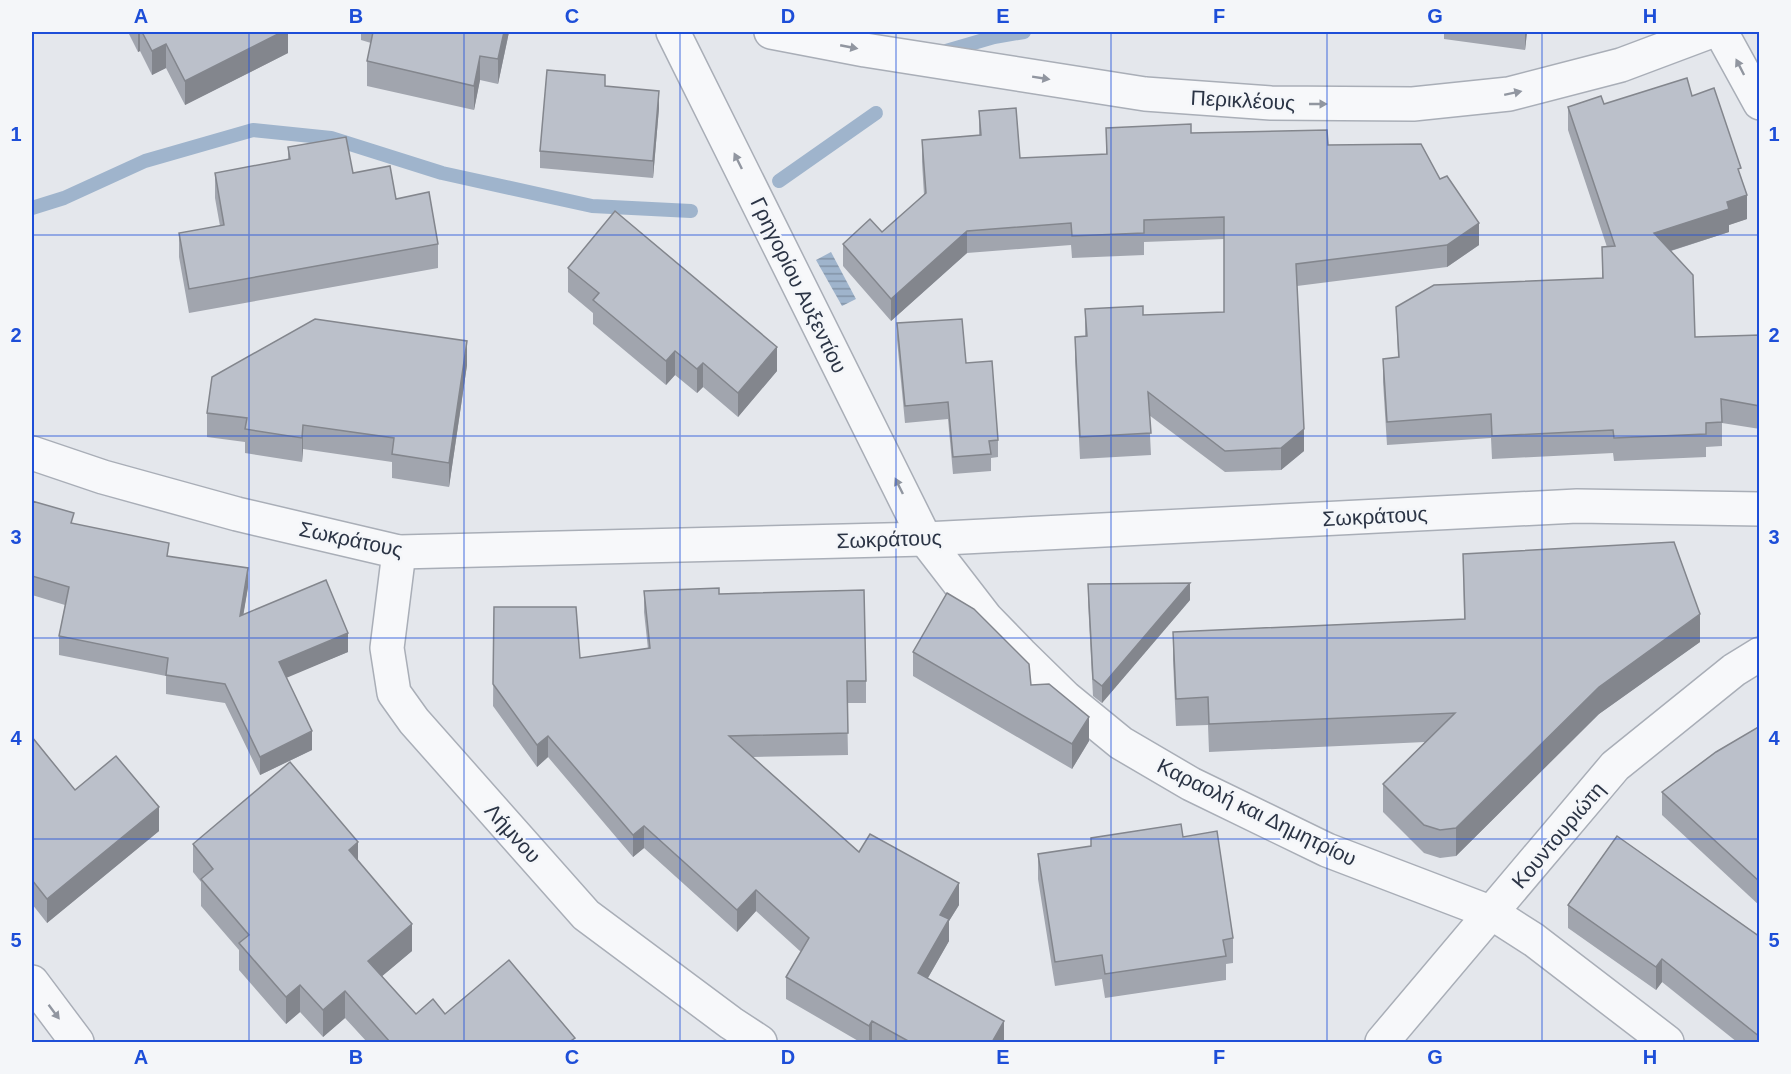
<svg xmlns="http://www.w3.org/2000/svg" width="1791" height="1074" viewBox="0 0 1791 1074" font-family="Helvetica,sans-serif">
<style>
.water{fill:url(#water-rules)}
.lines{fill:none;stroke-linecap:round;stroke-linejoin:round}
.stream{stroke:#9fb4cc;stroke-width:14}
.minor-casing{stroke:#a9aeb7;stroke-width:36}
.minor{stroke:#f7f8fa;stroke-width:33}
.wall{fill:#a1a5ae}
.shaded-wall{fill:#83868d}
.building{fill:#bbc0ca;stroke:#83868d;stroke-width:1.5}
.oneway{fill:#9196a0}
.grid{fill:none;stroke:#1d4ed8;stroke-width:1.5;stroke-opacity:0.55}
.labels{text-anchor:middle;dominant-baseline:central;stroke-width:5;stroke-linejoin:round;paint-order:stroke}
.street-label{font-size:21px;fill:#2b3445;stroke:#f4f6f9}
.neatline{fill:none;stroke:#1d4ed8;stroke-width:2}
.grid-label{font-size:20px;text-anchor:middle;font-weight:bold;fill:#1d4ed8}
</style>
<defs>
<pattern id="water-rules" width="6" height="5" patternUnits="userSpaceOnUse" patternTransform="scale(1.5)"><rect width="6" height="5" fill="#9fb4cc"/><path d="M0 2.5h6" fill="none" stroke="#8293a7"/></pattern>
</defs>
<rect width="100%" height="100%" fill="#e4e7ec"/>
<path class="water" d="M831 252 856 299 842 306 816 260Z"/>
<g class="lines">
<g class="stream">
<path d="M946 51 994 37 1024 32"/>
<path d="M779 181 876 113"/>
<path d="M32 208 64 198 145 161 253 130 331 138 442 173 592 206 691 211"/>
</g>
<g class="minor-casing">
<g id="minor">
<path d="M673 32 925 539 986 618 1021 654 1066 698 1121 743 1191 784 1327 850 1492 913 1534 940 1667 1042"/>
<path d="M771 32 865 50 1145 94 1271 103 1413 104 1509 94 1621 65 1709 32"/>
<path d="M1721 32 1760 103"/>
<path d="M32 453 103 477 237 514 399 552 925 539 1577 506 1760 509"/>
<path d="M399 552 387 648 394 693 414 721 586 915 731 1023 760 1042"/>
<path d="M32 982 77 1042"/>
<path d="M1382 1042 1615 766 1734 670 1760 654"/>
</g>
</g>
<use href="#minor" class="minor"/>
</g>
<g class="wall">
<path d="M128 32H288V53L185 105 166 68 152 75 140 51 138 52Z"/>
<path d="M361 32H509L498 84 480 80 474 110 367 86V61L371 43 361 40Z"/>
<path d="M1444 32H1527L1525 50 1444 39Z"/>
<path d="M1692 96 1741 177 1747 219 1729 225V232L1671 251 1695 337 1760 335V429L1722 423V446L1706 447V457L1614 461 1613 453 1492 459 1491 438 1387 445 1383 382V359L1398 357 1396 307 1602 278V247H1607L1568 130V107L1604 104Z"/>
<path d="M659 108 653 178 540 168V151Z"/>
<path d="M979 111 1020 158 1106 154V128L1191 133 1328 145 1440 179 1479 245 1447 267 1297 286 1304 451 1281 470 1225 472 1149 415 1151 455 1080 459 1075 359V337L1085 336V309L1143 315 1224 312V239L1144 242V255L1072 258 1071 245 967 253 891 321 843 266V244L882 232 924 195 922 162V140L979 135Z"/>
<path d="M288 147 353 173 396 199 438 244V268L189 313 179 257V233L220 226 215 198V173L288 160Z"/>
<path d="M568 268 777 371 738 417 703 387 697 393 675 375 666 385 593 324V313L568 292Z"/>
<path d="M897 323 966 363 998 440V457L991 458V471L953 474 948 419 905 423 897 340Z"/>
<path d="M467 365 449 487 392 478V462L303 449 302 462 245 453V442L207 437V413Z"/>
<path d="M32 501 74 524 169 556 248 587 243 615 348 652 286 677 312 750 260 775 225 703 166 694V676L59 655V636L65 605 32 595Z"/>
<path d="M1463 554 1700 642 1599 714 1456 856 1440 858 1424 853 1383 812V784L1425 742 1209 752 1208 725 1176 726 1173 660V632L1464 619Z"/>
<path d="M1088 584 1190 600 1102 703 1093 696 1088 601Z"/>
<path d="M644 591 719 594 866 681V703H847L848 755 753 757 859 852 959 905 949 921V941L928 978 1004 1042H860L786 999V977L801 952 756 911 737 932 644 848 633 857 548 757 537 767 493 706 494 607 580 658 648 649 644 612Z"/>
<path d="M913 652 1031 685 1089 741 1072 769 913 676Z"/>
<path d="M1760 726V906L1662 815V792Z"/>
<path d="M32 737 75 790 159 831 47 923 32 904Z"/>
<path d="M1183 837 1233 938V963L1226 964V980L1105 998 1102 979 1055 986 1038 879V854L1091 846V838Z"/>
<path d="M193 844 358 861 412 951 382 976 416 1014H445L575 1042H367L345 1018 323 1037 300 1012 286 1024 239 970V950L201 906V882L193 872Z"/>
<path d="M1568 905 1760 937V1042H1737L1662 982 1656 990 1568 928Z"/>
</g>
<g class="shaded-wall">
<path d="M138 32H140V51L138 52Z"/>
<path d="M282 32H288V53L185 105V81Z"/>
<path d="M504 32H509L498 84V59Z"/>
<path d="M1525 32H1527L1525 50Z"/>
<path d="M166 44V68L152 75V51Z"/>
<path d="M480 56V80L474 110V86Z"/>
<path d="M659 91V108L653 178V161Z"/>
<path d="M1747 195V219L1729 225V232L1654 256V233L1727 202Z"/>
<path d="M1479 223V245L1447 267V245Z"/>
<path d="M967 231V253L891 321V299Z"/>
<path d="M467 341V365L449 487V463Z"/>
<path d="M777 347V371L738 417V393Z"/>
<path d="M675 351V375L666 385V361Z"/>
<path d="M703 363V387L697 393V369Z"/>
<path d="M303 425V449L302 462V438Z"/>
<path d="M1304 429V451L1281 470V448Z"/>
<path d="M248 568V587L240 635V616Z"/>
<path d="M1190 583V600L1102 703V686Z"/>
<path d="M1700 614V642L1599 714 1456 856V828L1599 687Z"/>
<path d="M348 633V652L279 681V662Z"/>
<path d="M1089 717V741L1072 769V744Z"/>
<path d="M312 731V750L260 775V757Z"/>
<path d="M548 736V757L537 767V745Z"/>
<path d="M159 807V831L47 923V899Z"/>
<path d="M644 826V848L633 857V835Z"/>
<path d="M358 842V869L349 850Z"/>
<path d="M959 883V905L949 921V941L918 995V973L940 915Z"/>
<path d="M756 890V911L737 932V910Z"/>
<path d="M412 924V951L368 988V961Z"/>
<path d="M1662 959V982L1656 990V967Z"/>
<path d="M300 985V1012L286 1024V997Z"/>
<path d="M345 991V1018L323 1037V1010Z"/>
<path d="M872 1021V1042H869V1026Z"/>
<path d="M1004 1021V1042H992Z"/>
</g>
<g class="building">
<path d="M142 32H282L185 81 166 44 152 51Z"/>
<path d="M373 32H504L498 59 480 56 474 86 367 61Z"/>
<path d="M1512 32H1525V33Z"/>
<path d="M547 70 605 75V86L659 91 653 161 540 151Z"/>
<path d="M1687 78 1692 96 1714 88 1741 168 1738 169 1747 195 1727 202 1729 209 1654 233 1693 275 1695 337 1760 335V406L1721 399 1722 422 1706 423V434L1614 438 1613 430 1492 436 1491 414 1387 422 1383 359 1399 357 1396 307 1434 285 1603 278 1602 247 1615 246 1568 107 1601 96 1604 104Z"/>
<path d="M1016 108 1020 158 1107 154 1106 128 1191 124V133L1327 130 1328 145 1421 144 1440 179 1447 176 1479 223 1447 245 1296 264 1304 429 1281 448 1225 451 1148 392 1151 433 1080 437 1075 337 1087 336 1085 309 1143 306V315L1224 312V217L1144 220V233L1072 236 1071 223 967 231 891 299 843 244 870 219 882 232 926 193 922 140 981 135 979 111Z"/>
<path d="M346 137 353 173 390 166 396 199 429 192 438 244 189 289 179 233 224 225 215 173 290 159 288 147Z"/>
<path d="M615 211 777 347 738 393 703 363 697 369 675 351 666 361 593 300 599 293 568 268Z"/>
<path d="M315 319 467 341 449 463 392 454 394 438 303 425 302 438 245 429 247 418 207 413 212 377Z"/>
<path d="M962 319 966 363 992 361 998 440 989 441 991 454 953 457 948 402 905 406 897 323Z"/>
<path d="M32 501 74 513 71 523 169 543 167 556 248 568 240 616 326 580 348 633 279 662 312 731 260 757 225 684 166 675 168 658 59 636 69 587 32 576Z"/>
<path d="M1674 542 1700 614 1599 687 1456 828 1440 830 1424 825 1383 784 1455 713 1209 724 1208 697 1176 699 1173 632 1465 619 1463 554Z"/>
<path d="M1190 583 1102 686 1093 679 1088 584Z"/>
<path d="M719 588V594L864 590 866 681H847L848 733 729 736 859 852 870 834 959 883 940 915 949 919 918 973 1004 1021 992 1042H910L872 1021 869 1026 786 977 809 938 756 890 737 910 644 826 633 835 548 736 537 745 493 684 494 607H576L580 658 650 648 644 591Z"/>
<path d="M947 593 974 609 1029 664 1031 685 1049 684 1089 717 1072 744 913 652Z"/>
<path d="M1760 726V882L1662 792 1716 752Z"/>
<path d="M32 737 75 790 116 756 159 807 47 899 32 880Z"/>
<path d="M290 762 358 842 349 850 412 924 368 961 416 1014 433 999 445 1014 509 960 575 1038 569 1042H390L345 991 323 1010 300 985 286 997 239 943 249 935 201 879 213 869 193 844Z"/>
<path d="M1181 824 1183 837 1217 831 1233 938 1223 940 1226 956 1105 974 1102 955 1055 962 1038 854 1091 846V838Z"/>
<path d="M1617 836 1760 937V1037L1662 959 1656 967 1568 905Z"/>
</g>
<defs><path id="oneway-solid" d="M-6-.8H1V-3.2L6.5 0L1 3.2V.8H-6Z" transform="scale(1.5)"/></defs>
<g class="oneway">
<use href="#oneway-solid" transform="translate(849 47) rotate(11)"/>
<use href="#oneway-solid" transform="translate(1740 67) rotate(-117)"/>
<use href="#oneway-solid" transform="translate(1041 78) rotate(9)"/>
<use href="#oneway-solid" transform="translate(1513 93) rotate(-12)"/>
<use href="#oneway-solid" transform="translate(1318 104)"/>
<use href="#oneway-solid" transform="translate(738 161) rotate(-116)"/>
<use href="#oneway-solid" transform="translate(899 486) rotate(-116)"/>
<use href="#oneway-solid" transform="translate(54 1012) rotate(53)"/>
</g>
<path class="grid" d="M249 32V1042M464 32V1042M680 32V1042M896 32V1042M1111 32V1042M1327 32V1042M1542 32V1042M32 235H1760M32 436H1760M32 638H1760M32 839H1760"/>
<g class="labels">
<g class="street-label">
<text transform="translate(1243 100) rotate(3)">Περικλέους</text>
<text transform="translate(799 285) rotate(64)">Γρηγορίου Αυξεντίου</text>
<text transform="translate(1375 516) rotate(-3)">Σωκράτους</text>
<text transform="translate(351 539) rotate(12)">Σωκράτους</text>
<text transform="translate(889 539) rotate(-2)">Σωκράτους</text>
<text transform="translate(1257 812) rotate(26)">Καραολή και Δημητρίου</text>
<text transform="translate(513 833) rotate(48)">Λήμνου</text>
<text transform="translate(1558 835) rotate(-50)">Κουντουριώτη</text>
</g>
</g>
<rect width="1791" height="1074" fill="none" stroke="#f4f6f9" stroke-width="66"/>
<rect x="33" y="33" width="1725" height="1008" class="neatline"/>
<g class="grid-label">
<text x="141" y="23">A</text>
<text x="356" y="23">B</text>
<text x="572" y="23">C</text>
<text x="788" y="23">D</text>
<text x="1003" y="23">E</text>
<text x="1219" y="23">F</text>
<text x="1435" y="23">G</text>
<text x="1650" y="23">H</text>
<text x="16" y="141">1</text>
<text x="1774" y="141">1</text>
<text x="16" y="342">2</text>
<text x="1774" y="342">2</text>
<text x="16" y="544">3</text>
<text x="1774" y="544">3</text>
<text x="16" y="745">4</text>
<text x="1774" y="745">4</text>
<text x="16" y="947">5</text>
<text x="1774" y="947">5</text>
<text x="141" y="1064">A</text>
<text x="356" y="1064">B</text>
<text x="572" y="1064">C</text>
<text x="788" y="1064">D</text>
<text x="1003" y="1064">E</text>
<text x="1219" y="1064">F</text>
<text x="1435" y="1064">G</text>
<text x="1650" y="1064">H</text>
</g>
</svg>
